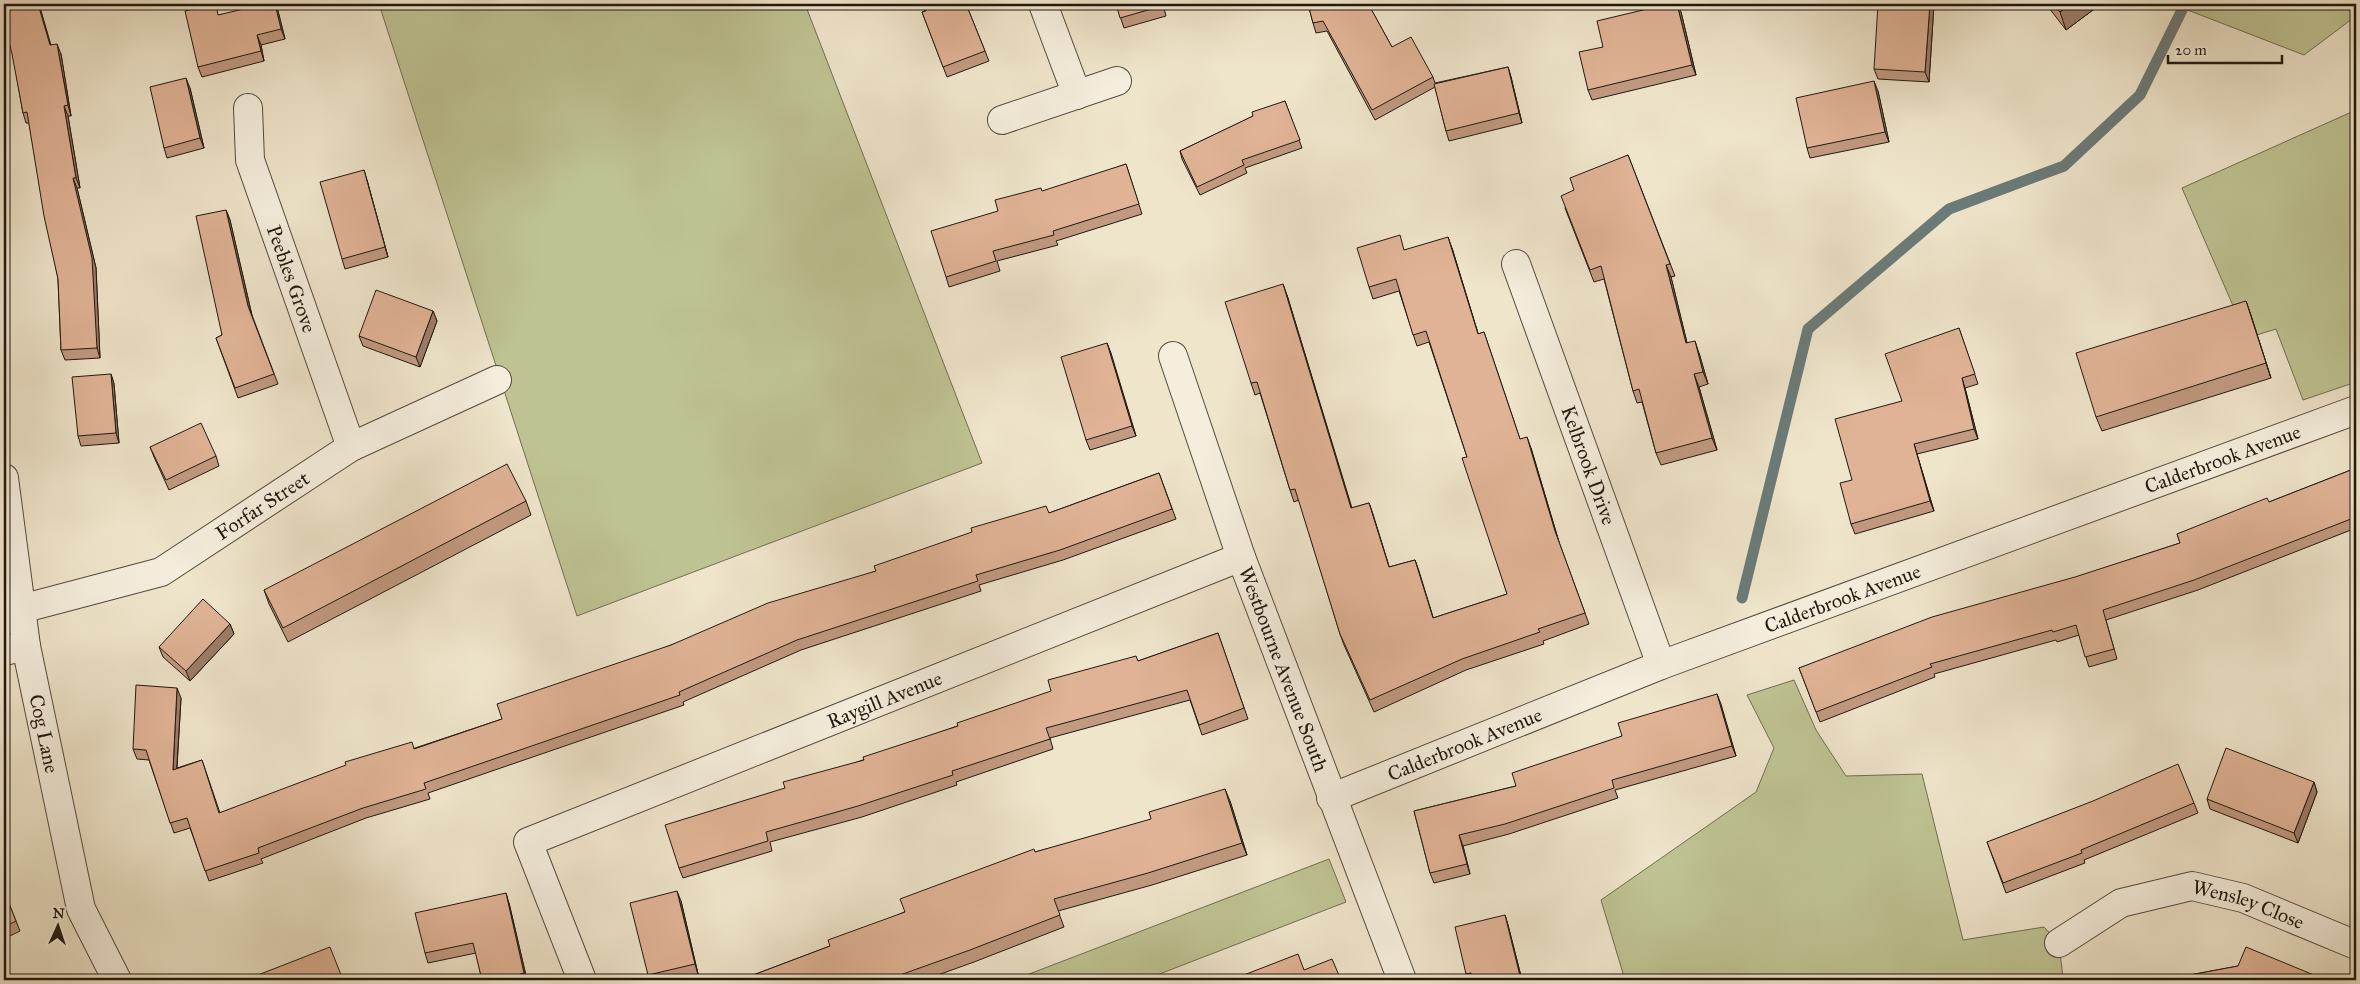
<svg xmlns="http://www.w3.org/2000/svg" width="2360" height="984" viewBox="0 0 2360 984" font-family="'IM FELL Great Primer',serif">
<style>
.green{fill:#bfc393;stroke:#706e51}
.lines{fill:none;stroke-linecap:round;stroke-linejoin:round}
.stream{stroke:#6b7b79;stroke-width:11}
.minor-casing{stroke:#544b3e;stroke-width:30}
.minor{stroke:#f5eedd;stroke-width:28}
.wall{fill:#c19a81;stroke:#20180f}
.shaded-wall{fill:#9d7d69;stroke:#20180f}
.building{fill:#e0b396;stroke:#20180f}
.labels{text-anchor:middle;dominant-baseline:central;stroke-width:5;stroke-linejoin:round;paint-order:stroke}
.street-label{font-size:20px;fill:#20180f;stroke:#f5eedd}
</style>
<rect width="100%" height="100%" fill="#efe5cb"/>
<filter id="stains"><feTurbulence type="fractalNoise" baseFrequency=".004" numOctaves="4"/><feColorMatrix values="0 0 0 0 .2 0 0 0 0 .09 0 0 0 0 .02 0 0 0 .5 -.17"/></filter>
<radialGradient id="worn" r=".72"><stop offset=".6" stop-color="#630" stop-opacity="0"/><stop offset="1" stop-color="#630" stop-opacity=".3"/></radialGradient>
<g class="green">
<path d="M379 4H805L982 463 577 616Z"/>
<path d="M2172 4H2356V16L2304 55Z"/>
<path d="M2356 110V382L2303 400 2276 329 2247 338 2182 188Z"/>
<path d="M1794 680 1816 730 1846 776 1922 774 1963 940 2044 927 2059 943 2063 978 2058 980H1625L1601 900 1756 792 1774 748 1747 695Z"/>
<path d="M1329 859 1346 902 1144 980H1026L1024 976Z"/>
</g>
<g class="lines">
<path class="stream" d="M1742 598 1808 329 1949 209 2064 166 2140 95 2185 4"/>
<g class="minor-casing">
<g id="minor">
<path d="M1043 4 1077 95"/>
<path id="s1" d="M248 108 250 160 351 447"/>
<path d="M1002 120 1117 81"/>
<path id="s2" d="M1516 264 1661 665"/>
<path id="s3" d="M1173 356 1241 557 1402 980"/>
<path id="s4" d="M4 478 26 646 81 909 117 980"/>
<path id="s5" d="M21 609 161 572 351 447 497 380"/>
<path d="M4 651 26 646"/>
<path id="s6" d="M1331 798 1661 665 2356 410"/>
<path id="s7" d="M2059 943 2121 903 2192 886 2243 898 2356 945"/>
<path id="s8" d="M582 980 528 842 1241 557"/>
</g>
</g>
<use href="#minor" class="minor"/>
</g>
<g class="wall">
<path d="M4 4H39L51 45 61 54 71 116H68L80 188H77L96 268 100 358 65 360 61 350 58 279 29 123H26L23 113Z"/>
<path d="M275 4 278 11 285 39 261 45 264 61 202 77 198 67 220 15Z"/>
<path d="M922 4H966L989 61 947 77 922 12 925 11Z"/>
<path d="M1116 4H1163L1166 16 1124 28Z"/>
<path d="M1308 4H1371L1372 11 1392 47 1433 77 1435 83 1508 67 1511 77 1522 123 1449 141 1446 131 1435 87 1375 120 1327 31 1316 33 1313 23Z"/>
<path d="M1934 4 1929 82 1878 79 1874 69Z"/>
<path d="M2046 4H2101L2066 30Z"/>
<path d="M1681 12 1696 75 1592 100 1588 90 1603 47Z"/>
<path d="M190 88 204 148 167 158 164 148Z"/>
<path d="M1878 91 1889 142 1810 158 1807 148Z"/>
<path d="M1285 101 1302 148 1245 168 1247 173 1200 195 1182 159 1180 151Z"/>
<path d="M1628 155 1675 276 1671 277 1687 343 1699 353 1708 384 1699 387 1717 450 1661 465 1656 453 1642 402 1637 403 1633 391 1604 279 1594 282 1565 208 1574 190Z"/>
<path d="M1126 164 1142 214 1056 241 1058 245 997 261 1000 271 949 287 946 277 998 211Z"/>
<path d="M367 180 388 257 345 269 342 259Z"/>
<path d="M226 210 230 220 252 315 278 384 238 398 216 338 222 335Z"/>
<path d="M1452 248 1478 334 1484 332 1520 439 1531 448 1559 542 1589 624 1543 641 1544 644 1466 670 1374 712 1344 645 1340 634 1299 500 1294 502 1290 490 1260 393 1255 395 1251 383 1287 295 1352 508 1369 503 1389 567 1415 560 1433 618 1507 594 1467 457 1429 342 1417 346 1399 291 1373 299 1369 287 1405 250Z"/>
<path d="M2246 301 2271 378 2102 431 2096 417Z"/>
<path d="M433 311 437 321 420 367 363 346 359 336Z"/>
<path d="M1959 328 1978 384 1965 388 1978 439 1917 454 1934 511 1855 534 1851 524 1852 480 1902 401Z"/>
<path d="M1107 343 1136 436 1090 450 1086 440Z"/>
<path d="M111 374 114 384 119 443 81 446 78 436Z"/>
<path d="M150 447 216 456 219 466 169 490 154 457Z"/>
<path d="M2356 468V528L2198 590 2106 620 2117 659 2089 667 2079 635 2057 642 2056 640 1934 674 1935 677 1820 722 1799 668 2180 543 2177 534 2269 502Z"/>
<path d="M1159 473 1176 519 1063 560 979 585 981 591 801 650 683 702 684 705 428 793 430 799 366 818 261 859 263 863 209 881 190 828 174 833 149 760 137 759 133 749 181 698 177 768 202 760 220 813 502 719 671 645 876 571 1049 513Z"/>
<path d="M526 501 531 515 288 642 269 604 264 590Z"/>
<path d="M230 624 234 634 190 681 163 657 159 647Z"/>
<path d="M1218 633 1248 719 1202 735 1190 700 1050 738 1053 749 956 782 957 785 862 817 770 842 772 851 683 878 679 868 785 788 1138 661Z"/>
<path d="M1717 694 1736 756 1615 790 1618 798 1509 834 1463 846 1470 874 1434 883 1430 873 1414 811 1516 786 1622 736Z"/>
<path d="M2314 782 2317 792 2298 843 2210 809 2207 799Z"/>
<path d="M1230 801 1247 855 1152 885 1058 911 1064 927 974 962 924 980H740L830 946 1035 852Z"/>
<path d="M2194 803 2198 813 2084 860 2085 863 2006 893 1987 842Z"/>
<path d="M4 891 20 931 4 939Z"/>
<path d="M681 901 698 974 673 980H650L648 975Z"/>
<path d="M509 903 527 980H482L476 953 428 963 425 953Z"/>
<path d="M1505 915 1508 925 1522 980H1469L1466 974Z"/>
<path d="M2238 966 2326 980H2163Z"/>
</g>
<g class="shaded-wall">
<path d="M38 4H39L53 55 50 45Z"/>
<path d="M275 4 278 11 285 39 281 29Z"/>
<path d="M1677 4 1681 12 1696 75 1692 65Z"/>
<path d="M1930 4H1934L1929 82 1925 72Z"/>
<path d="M2071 4H2101L2066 30 2060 12Z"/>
<path d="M257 35 261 45 264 61 261 51Z"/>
<path d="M57 44 61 54 71 116 68 105Z"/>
<path d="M1508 67 1511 77 1522 123 1519 113Z"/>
<path d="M186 78 190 88 204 148 200 138Z"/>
<path d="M1874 81 1878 91 1889 142 1885 132Z"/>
<path d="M64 106 68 116 80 188 76 178Z"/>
<path d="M364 170 367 180 388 257 385 247Z"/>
<path d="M73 178 77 188 96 268 100 358 97 348Z"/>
<path d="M226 210 230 220 252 316 248 306Z"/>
<path d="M1448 237 1452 248 1482 346 1478 334Z"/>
<path d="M1666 265 1671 277 1690 355 1686 343Z"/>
<path d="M1283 284 1287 295 1355 520 1351 508Z"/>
<path d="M2246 301 2251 315 2271 378 2266 363Z"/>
<path d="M433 311 437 321 420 367 416 357Z"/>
<path d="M1695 341 1699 353 1708 384 1703 372Z"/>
<path d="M1107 343 1111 353 1136 436 1132 426Z"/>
<path d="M111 374 114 384 119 443 116 433Z"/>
<path d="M1694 374 1699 387 1717 450 1712 438Z"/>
<path d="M1962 378 1965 388 1978 439 1974 429Z"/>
<path d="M1527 437 1531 448 1559 542 1555 531Z"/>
<path d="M1914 444 1917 454 1934 511 1930 501Z"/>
<path d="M1369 503 1373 514 1393 579 1389 567Z"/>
<path d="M1415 560 1419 571 1437 630 1433 618Z"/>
<path d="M230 624 234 634 190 681 186 671Z"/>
<path d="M177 688 181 698 176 780 173 770Z"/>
<path d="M1717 694 1721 704 1736 756 1732 746Z"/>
<path d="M2314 782 2317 792 2298 843 2294 833Z"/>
<path d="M1225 789 1230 801 1247 855 1242 843Z"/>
<path d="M1459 835 1463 846 1470 874 1467 864Z"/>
<path d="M677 891 681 901 698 974 695 964Z"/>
<path d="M506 893 509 903 527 980 524 973Z"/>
<path d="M1505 915 1508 925 1522 980H1521Z"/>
</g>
<g class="building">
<path d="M4 4H38L50 45 57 44 68 105 64 106 76 178H73L92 258 97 348 61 350 58 279 44 216 27 112 23 113 12 54 4 22Z"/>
<path d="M211 4H216L218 15 265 4H275L281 29 257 35 261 51 198 67 185 11Z"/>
<path d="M923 4H966L985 51 943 67 922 12 926 11Z"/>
<path d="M1116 4H1162V6L1120 18Z"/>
<path d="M1308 4H1369L1370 7 1392 47 1411 37 1433 77 1372 110 1323 21 1313 23Z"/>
<path d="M1668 4H1677L1692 65 1588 90 1579 52 1603 47 1597 21Z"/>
<path d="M1878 4H1930L1925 72 1874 69Z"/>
<path d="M2053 4H2071L2060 12Z"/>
<path d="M1508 67 1519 113 1446 131 1434 84Z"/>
<path d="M186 78 200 138 164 148 150 87Z"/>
<path d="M1874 81 1885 132 1807 148 1796 98Z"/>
<path d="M1285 101 1300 140 1242 160 1244 165 1197 187 1180 151 1253 116 1252 112Z"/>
<path d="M1628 155 1670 264 1666 265 1686 343 1695 341 1703 372 1694 374 1712 438 1656 453 1639 389 1633 391 1601 266 1590 270 1561 196 1574 190 1570 178Z"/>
<path d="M1126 164 1139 204 1053 231 1054 235 993 251 996 261 946 277 931 231 998 211 995 200 1041 188 1042 191Z"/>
<path d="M364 170 385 247 342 259 320 182Z"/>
<path d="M226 210 248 306 274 374 235 388 216 338 222 335 196 216Z"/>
<path d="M1400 235 1404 250 1448 237 1478 334 1484 332 1520 439 1527 437 1555 531 1585 613 1538 629 1540 632 1462 659 1370 700 1340 634 1295 489 1290 490 1257 382 1251 383 1225 302 1283 284 1351 508 1369 503 1389 567 1415 560 1433 618 1507 594 1462 458 1467 457 1426 331 1413 335 1396 279 1369 287 1357 248Z"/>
<path d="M376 290 433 311 416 357 359 336Z"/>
<path d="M2246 301 2266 363 2096 417 2076 353Z"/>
<path d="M1959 328 1975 374 1962 378 1974 429 1914 444 1930 501 1851 524 1840 483 1852 480 1835 419 1902 401 1885 354Z"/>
<path d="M1107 343 1132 426 1086 440 1061 357Z"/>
<path d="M111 374 116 433 78 436 72 377Z"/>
<path d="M201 423 216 456 166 480 150 447Z"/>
<path d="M507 464 526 501 283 628 264 590Z"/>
<path d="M2356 468V517L2194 580 2103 610 2114 649 2085 657 2076 625 2053 632 2052 630 1930 664 1932 667 1816 712 1799 668 1932 617 2075 577 2180 543 2177 534 2267 498 2269 502Z"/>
<path d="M1159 473 1172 509 1060 550 976 575 978 581 797 640 679 692 680 695 424 783 426 789 363 808 258 848 259 853 205 871 187 818 170 823 146 750 133 749 136 685 177 688 173 770 202 760 219 813 346 765 345 762 412 742 414 749 502 719 497 704 671 645 768 603 876 571 874 566 972 532 971 528 1046 506 1049 513Z"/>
<path d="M203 599 230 624 186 671 159 647Z"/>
<path d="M1218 633 1244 708 1199 725 1187 690 1046 728 1050 739 952 771 953 775 858 806 766 832 768 841 679 868 665 825 785 788 783 782 864 760 863 757 958 726 957 723 1051 691 1048 680 1136 656 1138 661Z"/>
<path d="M1717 694 1732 746 1612 780 1614 788 1505 824 1459 835 1467 864 1430 873 1414 811 1516 786 1512 773 1622 736 1618 723Z"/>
<path d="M2226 748 2314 782 2294 833 2207 799Z"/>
<path d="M2178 764 2194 803 2081 850 2082 853 2003 883 1987 842 2093 801Z"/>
<path d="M1225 789 1242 843 1148 873 1054 899 1060 915 970 950 886 980H740L830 946 828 940 905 912 900 899 1034 849 1035 852 1151 819 1149 812Z"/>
<path d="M4 891 16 921 4 927Z"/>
<path d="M677 891 695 964 648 975 630 903Z"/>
<path d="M506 893 524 973 520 974 522 980H482L473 943 425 953 415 913Z"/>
<path d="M1505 915 1521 980H1473L1471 973 1466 974 1455 927Z"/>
<path d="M330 947 343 980H245Z"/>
<path d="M2246 947 2326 980H2215L2205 976 2206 980H2163L2238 966Z"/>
<path d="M1298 954 1304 970 1332 959 1341 980H1231Z"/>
</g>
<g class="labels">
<g class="street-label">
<text stroke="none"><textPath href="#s1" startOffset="178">Peebles Grove</textPath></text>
<text stroke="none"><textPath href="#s6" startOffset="954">Calderbrook Avenue</textPath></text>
<text stroke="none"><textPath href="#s2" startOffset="214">Kelbrook Drive</textPath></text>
<text stroke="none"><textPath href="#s5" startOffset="266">Forfar Street</textPath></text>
<text stroke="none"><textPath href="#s6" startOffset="549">Calderbrook Avenue</textPath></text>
<text stroke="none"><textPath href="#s3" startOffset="332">Westbourne Avenue South</textPath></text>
<text stroke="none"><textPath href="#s8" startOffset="532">Raygill Avenue</textPath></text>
<text stroke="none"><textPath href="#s4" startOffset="259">Cog Lane</textPath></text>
<text stroke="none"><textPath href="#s6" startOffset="144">Calderbrook Avenue</textPath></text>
<text stroke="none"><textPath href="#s7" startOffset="206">Wensley Close</textPath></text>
</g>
</g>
<rect width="2360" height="984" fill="none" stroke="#efe5cb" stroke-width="20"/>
<rect x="5" y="5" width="2350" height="974" fill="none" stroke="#20180f" stroke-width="2.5"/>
<rect x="10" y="10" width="2340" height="964" fill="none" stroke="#20180f"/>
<g transform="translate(58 926) rotate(3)" stroke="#f5eedd" stroke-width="4" paint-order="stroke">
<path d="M0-4L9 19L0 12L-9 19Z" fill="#20180f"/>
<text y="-8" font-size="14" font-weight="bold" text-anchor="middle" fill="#20180f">N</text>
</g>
<path d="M2168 55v8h114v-8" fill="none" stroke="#20180f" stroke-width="2.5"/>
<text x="2175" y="55" font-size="15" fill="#20180f" stroke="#f5eedd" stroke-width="4" paint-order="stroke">20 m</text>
<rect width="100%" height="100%" filter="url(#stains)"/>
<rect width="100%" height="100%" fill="url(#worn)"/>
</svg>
